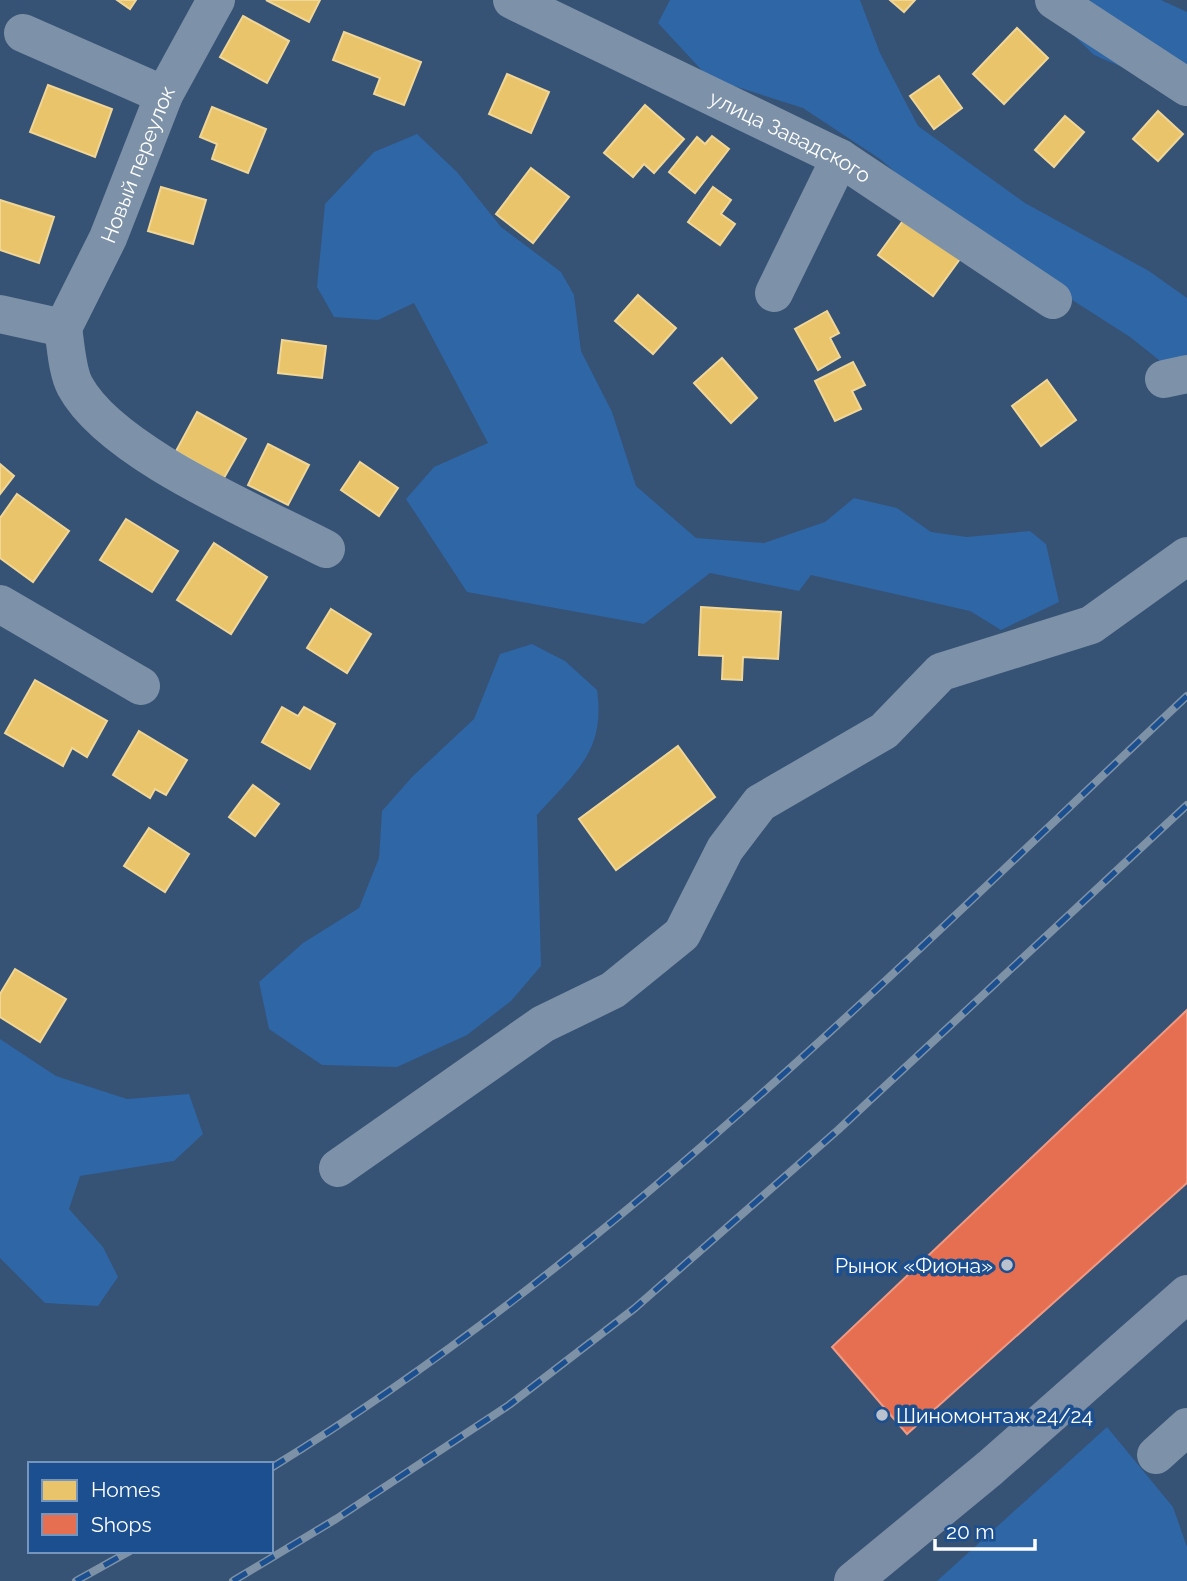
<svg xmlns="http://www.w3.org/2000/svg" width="1187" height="1581" viewBox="0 0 1187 1581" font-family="Raleway,sans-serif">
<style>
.green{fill:#2f66a5}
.homes{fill:#e9c46a;stroke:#f0d697;stroke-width:2}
.shops{fill:#e76f51;stroke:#ee9a85;stroke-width:2}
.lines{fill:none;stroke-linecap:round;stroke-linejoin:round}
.minor{stroke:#7d92a8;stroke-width:38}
.major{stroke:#7d8ea7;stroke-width:38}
.rail-casing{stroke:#7e92a7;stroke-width:8}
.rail{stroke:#1b4f8f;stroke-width:5;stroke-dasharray:16;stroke-linecap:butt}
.poi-dot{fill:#b9c2ce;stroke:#1b4f8f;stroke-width:2.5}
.labels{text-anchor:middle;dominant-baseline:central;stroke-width:7;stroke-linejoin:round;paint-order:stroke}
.street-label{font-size:21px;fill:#fff;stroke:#1b4f8f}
.poi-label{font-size:21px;fill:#fff;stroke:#1b4f8f;text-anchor:end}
</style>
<rect width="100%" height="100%" fill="#365274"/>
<g class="green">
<path d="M670 0H860L880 53 918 126 1025 203 1149 271 1187 298V360L1169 368 1130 337 960 228 880 159 803 108 709 78 658 23Z"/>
<path d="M1037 0H1161L1187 12V95L1094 55Z"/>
<path d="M417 134 457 172 501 227 561 272 574 295 581 351 612 412 636 486 696 538 764 543 825 522 854 498 897 508 931 532 967 537 1030 531 1046 544 1059 602 1001 630 970 611 811 575 799 591 710 573 644 624 467 592 406 499 434 467 488 443 414 303 378 320 334 317 317 287 325 204 374 152Z"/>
<path d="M532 644 565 661 597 690C606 752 575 772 537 815L541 966 511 1001 467 1035 397 1067 322 1065 269 1029 259 982 303 943 359 908 379 858 382 811 412 777 474 719 500 654Z"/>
<path d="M0 1039 56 1076 127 1099 189 1094 203 1134 174 1161 80 1176 69 1209 103 1247 118 1277 98 1306 45 1303 0 1258Z"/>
<path d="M1107 1427 1173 1507 1187 1547V1581H937Z"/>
</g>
<g class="homes">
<path d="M117 0H136L130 9Z"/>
<path d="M266 0H320L309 22Z"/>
<path d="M890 0H915L904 12Z"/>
<path d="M243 16 289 41 267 83 220 57Z"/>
<path d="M1017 28 1048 58 1004 104 973 74Z"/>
<path d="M344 32 421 62 404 105 374 94 380 78 333 60Z"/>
<path d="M507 74 549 92 531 133 489 114Z"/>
<path d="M939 76 962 108 934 129 910 96Z"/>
<path d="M48 85 112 109 95 157 30 132Z"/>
<path d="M645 105 684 139 654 173 644 164 633 177 604 153Z"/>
<path d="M212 107 266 129 248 173 212 159 217 144 200 137Z"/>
<path d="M1158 111 1183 134 1158 161 1133 139Z"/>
<path d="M1065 116 1084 132 1054 167 1035 150Z"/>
<path d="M712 136 729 149 695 193 669 172 697 137 705 144Z"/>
<path d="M531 168 569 197 533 243 496 214Z"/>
<path d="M161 187 206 200 193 244 148 231Z"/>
<path d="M713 187 731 200 721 214 735 224 720 245 688 222Z"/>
<path d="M0 200 54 217 39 263 0 250Z"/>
<path d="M905 218 960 259 933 296 878 255Z"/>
<path d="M638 295 676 328 653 354 615 321Z"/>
<path d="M827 311 839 333 830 338 840 357 818 370 795 329Z"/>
<path d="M282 340 326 346 322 378 278 373Z"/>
<path d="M722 358 757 398 731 423 694 383Z"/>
<path d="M853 362 865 385 852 391 861 409 835 421 815 381Z"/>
<path d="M1047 380 1076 420 1041 446 1012 406Z"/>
<path d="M197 412 246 439 224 478 176 451Z"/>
<path d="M268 444 309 465 288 505 248 485Z"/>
<path d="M360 462 398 488 379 516 341 490Z"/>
<path d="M0 464 14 476 0 494Z"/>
<path d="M17 494 69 531 33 582 0 558V518Z"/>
<path d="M126 519 178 551 152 592 100 560Z"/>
<path d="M214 543 267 577 231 634 177 600Z"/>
<path d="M701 607 781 612 778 659 743 657 742 680 722 679 723 656 699 655Z"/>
<path d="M331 609 371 634 347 673 307 648Z"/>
<path d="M35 680 107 721 87 757 72 748 63 766 5 733Z"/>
<path d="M282 707 298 716 304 707 335 724 310 769 262 742Z"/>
<path d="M139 731 187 760 166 795 155 789 150 798 113 775Z"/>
<path d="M678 746 715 797 616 870 579 819Z"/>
<path d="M253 785 279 804 255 836 229 817Z"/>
<path d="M149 828 189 854 165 892 124 866Z"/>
<path d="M15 969 66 999 40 1042 0 1017V994Z"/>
</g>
<path class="shops" d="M1187 1010V1183L907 1434 832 1347Z"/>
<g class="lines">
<g class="minor">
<path id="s1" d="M512 0 840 158 1053 300"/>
<path d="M1054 0 1187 87"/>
<path d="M23 33 164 95"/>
<path d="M774 293 840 158"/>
<path d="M0 314 63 328"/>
<path id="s2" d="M63 328 108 238 164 95 216 0"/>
<path d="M63 328C66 346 67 371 75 386 111 453 257 513 326 549"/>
<path d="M1164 379 1187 374"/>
<path d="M0 604 141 686"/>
<path d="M338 1168 543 1024 613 990 682 934 725 849 760 803 884 731 941 672 1091 625 1187 556"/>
<path d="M1156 1455 1187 1427"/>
</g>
<path class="major" d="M853 1581 990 1468 1187 1294"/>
<g class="rail-casing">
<g id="rail">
<path d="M271 1468C613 1258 896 969 1187 696"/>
<path d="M76 1581 130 1551"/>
<path d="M233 1581 336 1519 509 1405 635 1308 838 1130 1187 805"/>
</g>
</g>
<use href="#rail" class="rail"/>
</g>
<g class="poi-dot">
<circle cx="1007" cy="1265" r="7"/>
<circle cx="882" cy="1415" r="7"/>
</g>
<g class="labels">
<g class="street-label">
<text stroke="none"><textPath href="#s1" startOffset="310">улица Завадского</textPath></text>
<text stroke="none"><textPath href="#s2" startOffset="180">Новый переулок</textPath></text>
</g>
<g class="poi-label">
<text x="993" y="1265">Рынок «Фиона»</text>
<text x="896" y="1415" text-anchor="start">Шиномонтаж 24/24</text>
</g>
</g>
<rect x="28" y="1462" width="245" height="91" fill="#1b4f8f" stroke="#7695bc" stroke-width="2"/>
<rect x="42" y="1480" width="35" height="21" fill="#e9c46a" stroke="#7695bc" stroke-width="2"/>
<text x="91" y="1497" font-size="21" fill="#ffffff">Homes</text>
<rect x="42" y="1514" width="35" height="21" fill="#e76f51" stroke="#7695bc" stroke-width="2"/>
<text x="91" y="1532" font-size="21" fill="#ffffff">Shops</text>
<path d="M935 1539v10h100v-10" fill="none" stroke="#ffffff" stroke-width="3.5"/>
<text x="946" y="1539" font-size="21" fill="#ffffff" stroke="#1b4f8f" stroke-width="5" paint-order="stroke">20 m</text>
</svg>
